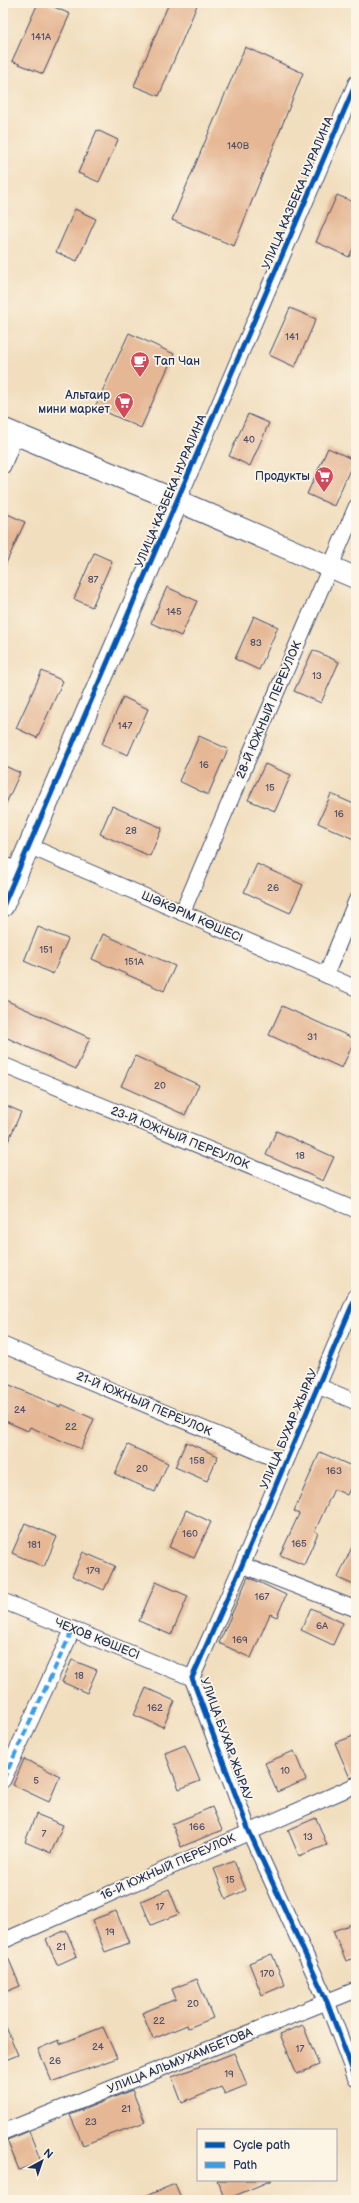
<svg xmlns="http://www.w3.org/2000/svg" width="359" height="2203" viewBox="0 0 359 2203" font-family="'Balsamiq Sans',sans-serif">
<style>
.building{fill:#e5b794}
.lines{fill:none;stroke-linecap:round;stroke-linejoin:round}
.street-casing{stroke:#3b496c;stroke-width:17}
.secondary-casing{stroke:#3b496c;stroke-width:23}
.street{stroke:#fff;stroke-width:15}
.secondary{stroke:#fff;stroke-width:21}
.quiet{stroke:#3b9de6;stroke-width:4;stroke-dasharray:8 4;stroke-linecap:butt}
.cycleway-casing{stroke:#fcf5e5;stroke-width:8}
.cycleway{stroke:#0057b8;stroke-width:5}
.labels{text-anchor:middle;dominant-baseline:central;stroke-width:3.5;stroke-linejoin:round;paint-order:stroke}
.number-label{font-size:10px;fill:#4e516c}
.street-label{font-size:12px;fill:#1b2f5e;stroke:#fcf5e5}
.poi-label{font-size:12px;fill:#1b2f5e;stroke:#fcf5e5;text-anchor:end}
</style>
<rect width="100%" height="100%" fill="#fcf5e5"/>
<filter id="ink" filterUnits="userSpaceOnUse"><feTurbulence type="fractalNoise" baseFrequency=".025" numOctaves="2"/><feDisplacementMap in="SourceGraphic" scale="8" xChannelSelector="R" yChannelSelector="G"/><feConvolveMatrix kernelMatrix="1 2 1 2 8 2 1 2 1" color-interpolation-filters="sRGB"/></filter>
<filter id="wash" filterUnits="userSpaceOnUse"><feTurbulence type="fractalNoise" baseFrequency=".012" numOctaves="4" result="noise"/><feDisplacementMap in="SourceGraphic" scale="16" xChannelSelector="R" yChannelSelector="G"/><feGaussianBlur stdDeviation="0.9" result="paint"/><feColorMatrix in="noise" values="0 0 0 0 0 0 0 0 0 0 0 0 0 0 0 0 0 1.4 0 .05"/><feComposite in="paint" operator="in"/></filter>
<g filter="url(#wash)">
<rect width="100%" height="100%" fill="#f1debe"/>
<g id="blocks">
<g class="building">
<path d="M38 3H45L70 14 43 74 12 61Z"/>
<path d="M169 3H198L159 96 134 86Z"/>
<path d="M245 47 303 73 234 246 172 220Z"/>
<path d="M97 130 118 140 99 182 78 173Z"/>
<path d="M337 195 356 203V242L349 257 316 242Z"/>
<path d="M75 209 96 219 77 261 56 252Z"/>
<path d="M290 308 316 319 295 367 269 355Z"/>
<path d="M129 333 174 354 141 428 95 407Z"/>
<path d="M248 414 269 423 250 466 229 456Z"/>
<path d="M328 448 354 460 334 506 307 494Z"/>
<path d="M3 512 25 522 3 570Z"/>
<path d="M94 553 112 561 92 607 74 599Z"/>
<path d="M167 587 197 601 181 636 151 623Z"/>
<path d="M254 616 278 627 259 670 235 659Z"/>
<path d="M313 650 339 662 321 703 294 691Z"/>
<path d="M42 671 63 681 37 738 16 728Z"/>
<path d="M123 697 148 709 128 755 102 744Z"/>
<path d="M199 736 228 749 208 795 179 781Z"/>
<path d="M265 764 291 775 275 811 248 800Z"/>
<path d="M3 765 20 773 3 810Z"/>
<path d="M331 794 356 805V840L318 823Z"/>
<path d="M112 806 162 828 150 856 100 834Z"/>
<path d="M257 864 303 885 290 913 244 892Z"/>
<path d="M38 927 68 939 53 974 24 961Z"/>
<path d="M103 934 175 966 164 991 92 959Z"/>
<path d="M3 999 90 1038 76 1069 3 1036Z"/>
<path d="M282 1006 355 1039 342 1068 269 1035Z"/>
<path d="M135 1056 199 1085 185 1115 121 1086Z"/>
<path d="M3 1104 21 1112 3 1153Z"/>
<path d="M276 1131 334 1157 323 1181 266 1155Z"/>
<path d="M3 1382 60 1407 61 1404 94 1419 81 1449 30 1427 28 1431 3 1420Z"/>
<path d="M186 1442 218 1456 207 1481 175 1467Z"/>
<path d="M128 1445 168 1463 155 1492 115 1474Z"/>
<path d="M320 1452 356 1468V1475L347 1495 334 1489 315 1531 318 1533 304 1565 280 1555 299 1514 294 1511Z"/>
<path d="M186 1510 211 1522 194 1558 169 1547Z"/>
<path d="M25 1523 57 1537 44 1567 12 1553Z"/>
<path d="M356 1538V1586L338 1578Z"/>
<path d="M83 1552 115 1566 104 1590 72 1576Z"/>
<path d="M248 1577 286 1595 277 1617 270 1614 251 1658 219 1643Z"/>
<path d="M156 1582 188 1596 171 1635 139 1621Z"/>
<path d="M311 1608 343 1623 333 1645 301 1630Z"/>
<path d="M72 1660 97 1670 87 1693 62 1682Z"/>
<path d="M146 1688 175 1701 163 1727 134 1715Z"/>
<path d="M356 1735V1776L350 1778 335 1743Z"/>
<path d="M185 1745 200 1781 179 1789 165 1753Z"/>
<path d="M294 1751 306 1780 277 1792 265 1763Z"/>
<path d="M24 1759 60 1776 49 1802 13 1785Z"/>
<path d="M212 1807 222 1830 181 1847 172 1824Z"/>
<path d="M36 1814 63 1825 51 1853 25 1842Z"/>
<path d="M316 1818 327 1845 299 1856 288 1830Z"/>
<path d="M234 1861 246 1890 226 1899 214 1869Z"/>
<path d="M169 1889 179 1914 151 1925 141 1901Z"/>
<path d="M116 1911 129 1943 105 1952 92 1920Z"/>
<path d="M352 1924 356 1933V1957L346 1961 333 1931Z"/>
<path d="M66 1930 77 1956 57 1965 46 1939Z"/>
<path d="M3 1950H5L20 1986 3 1993Z"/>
<path d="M272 1954 285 1985 262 1995 249 1963Z"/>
<path d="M197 1979 213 2018 188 2028 187 2025 153 2039 142 2013 176 1999 172 1989Z"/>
<path d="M3 2020 18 2055 3 2061Z"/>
<path d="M303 2025 319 2065 297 2074 280 2034Z"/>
<path d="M103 2027 117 2058 52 2082 38 2049 59 2040 60 2044Z"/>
<path d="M234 2053 247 2085 225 2094 221 2087 182 2103 172 2077Z"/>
<path d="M132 2090 145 2122 83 2145 70 2115Z"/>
<path d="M29 2131 41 2162 19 2170 7 2140Z"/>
<path d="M217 2180H272L225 2200Z"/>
<path d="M175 2184 182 2200H138V2199Z"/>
</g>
</g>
</g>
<g filter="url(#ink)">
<use href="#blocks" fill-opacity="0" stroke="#3b496c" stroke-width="1"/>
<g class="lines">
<g class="street-casing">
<g id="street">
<path d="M3 466 16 434"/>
<path d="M178 501 356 83"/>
<path d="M29 846 356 988"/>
<path d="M3 864 18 871"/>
<path d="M182 913 356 507"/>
<path d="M326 975 356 901"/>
<path d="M3 1065 356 1210"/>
<path d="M356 1296 242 1565 192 1678 249 1831 327 2002 356 2079"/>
<path d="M3 1345 285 1463"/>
<path d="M318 1386 356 1402"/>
<path d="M242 1565 356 1609"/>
<path d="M3 1601 192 1678"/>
<path d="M3 1780 73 1629"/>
<path d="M3 1941 356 1785"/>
<path d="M3 2132 356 1990"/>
</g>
</g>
<g class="secondary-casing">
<g id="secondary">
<path d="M3 429 178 501 356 578"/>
<path d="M3 906 178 501"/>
</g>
</g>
<use href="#street" class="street"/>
<use href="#secondary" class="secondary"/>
<path class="quiet" d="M3 1780 73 1629"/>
<g class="cycleway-casing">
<g id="cycleway">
<path d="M3 906 356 83"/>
<path d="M356 1296 242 1565 192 1678 249 1831 327 2002 356 2079"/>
</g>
</g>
<use href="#cycleway" class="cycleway"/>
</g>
</g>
<defs>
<g id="cafe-pin" transform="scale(1)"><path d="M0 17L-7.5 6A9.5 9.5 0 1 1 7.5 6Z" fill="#d1495b" stroke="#fcf5e5"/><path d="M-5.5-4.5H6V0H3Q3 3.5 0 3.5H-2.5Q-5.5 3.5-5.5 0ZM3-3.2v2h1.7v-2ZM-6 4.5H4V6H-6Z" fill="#fff"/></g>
<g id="supermarket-pin" transform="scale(1)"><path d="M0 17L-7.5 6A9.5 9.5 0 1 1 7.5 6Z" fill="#d1495b" stroke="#fcf5e5"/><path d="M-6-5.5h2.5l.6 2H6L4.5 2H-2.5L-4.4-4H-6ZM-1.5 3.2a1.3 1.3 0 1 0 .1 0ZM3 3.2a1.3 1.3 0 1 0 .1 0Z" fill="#fff"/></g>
</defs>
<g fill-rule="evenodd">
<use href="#cafe-pin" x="140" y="361"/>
<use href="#supermarket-pin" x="124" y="402"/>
<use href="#supermarket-pin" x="324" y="476"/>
</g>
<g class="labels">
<g class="number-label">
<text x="41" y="37">141А</text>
<text x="238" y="146">140В</text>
<text x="292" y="337">141</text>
<text x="249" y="440">40</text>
<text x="93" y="580">87</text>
<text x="174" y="612">145</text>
<text x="256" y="643">83</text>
<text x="317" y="676">13</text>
<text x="125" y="726">147</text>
<text x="204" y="765">16</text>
<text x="270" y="788">15</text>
<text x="339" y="814">16</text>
<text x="131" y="831">28</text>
<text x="273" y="888">26</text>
<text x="46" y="950">151</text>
<text x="134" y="962">151А</text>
<text x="312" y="1037">31</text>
<text x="160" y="1086">20</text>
<text x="300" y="1156">18</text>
<text x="20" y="1410">24</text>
<text x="71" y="1427">22</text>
<text x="197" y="1461">158</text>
<text x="142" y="1469">20</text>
<text x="334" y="1471">163</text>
<text x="190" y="1534">160</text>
<text x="299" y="1544">165</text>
<text x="34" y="1545">181</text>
<text x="93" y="1571">179</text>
<text x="262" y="1597">167</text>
<text x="322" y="1626">6А</text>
<text x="240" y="1640">169</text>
<text x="79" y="1676">18</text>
<text x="155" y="1708">162</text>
<text x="285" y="1771">10</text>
<text x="36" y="1781">5</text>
<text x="197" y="1827">166</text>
<text x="44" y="1834">7</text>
<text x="308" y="1837">13</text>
<text x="230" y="1880">15</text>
<text x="160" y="1907">17</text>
<text x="110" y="1932">19</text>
<text x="61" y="1947">21</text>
<text x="267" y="1974">170</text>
<text x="193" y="2004">20</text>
<text x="159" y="2021">22</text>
<text x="98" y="2047">24</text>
<text x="300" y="2049">17</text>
<text x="55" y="2061">26</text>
<text x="229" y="2074">19</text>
<text x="126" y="2109">21</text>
<text x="91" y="2122">23</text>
</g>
<g class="street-label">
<text transform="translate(298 193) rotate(-67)">УЛИЦА КАЗБЕКА НУРАЛИНА</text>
<text transform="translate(171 491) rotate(-67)">УЛИЦА КАЗБЕКА НУРАЛИНА</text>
<text transform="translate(269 710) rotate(-67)">28-Й ЮЖНЫЙ ПЕРЕУЛОК</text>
<text transform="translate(192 917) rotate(24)">ШӘКӘРІМ КӨШЕСІ</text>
<text transform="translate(180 1138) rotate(22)">23-Й ЮЖНЫЙ ПЕРЕУЛОК</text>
<text transform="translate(144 1404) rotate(23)">21-Й ЮЖНЫЙ ПЕРЕУЛОК</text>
<text transform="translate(289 1429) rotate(-67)">УЛИЦА БУХАР ЖЫРАУ</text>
<text transform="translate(97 1639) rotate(22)">ЧЕХОВ КӨШЕСІ</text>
<text transform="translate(226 1739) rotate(70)">УЛИЦА БУХАР ЖЫРАУ</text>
<text transform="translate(168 1867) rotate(-24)">16-Й ЮЖНЫЙ ПЕРЕУЛОК</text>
<text transform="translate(180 2061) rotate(-22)">УЛИЦА АЛЬМУХАМБЕТОВА</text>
</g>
<g class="poi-label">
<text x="154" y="361" text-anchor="start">Тап Чан</text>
<text x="110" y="395">Альтаир<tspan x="110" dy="14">мини маркет</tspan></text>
<text x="310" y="476">Продукты</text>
</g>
</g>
<rect width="359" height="2203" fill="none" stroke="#fcf5e5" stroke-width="16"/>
<rect x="197" y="2129" width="140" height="52" fill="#fcf5e5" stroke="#a2a6af"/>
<rect x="205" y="2142" width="20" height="6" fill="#0057b8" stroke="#a2a6af"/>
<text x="233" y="2149" font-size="12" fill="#1b2f5e">Cycle path</text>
<rect x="205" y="2162" width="20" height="6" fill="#3b9de6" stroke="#a2a6af"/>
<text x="233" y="2169" font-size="12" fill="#1b2f5e">Path</text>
<g transform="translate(42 2161) rotate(40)" stroke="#fcf5e5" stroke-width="3" paint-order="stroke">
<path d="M0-3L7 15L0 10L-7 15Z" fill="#1b2f5e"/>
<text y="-6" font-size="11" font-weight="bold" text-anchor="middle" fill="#1b2f5e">N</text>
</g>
</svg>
